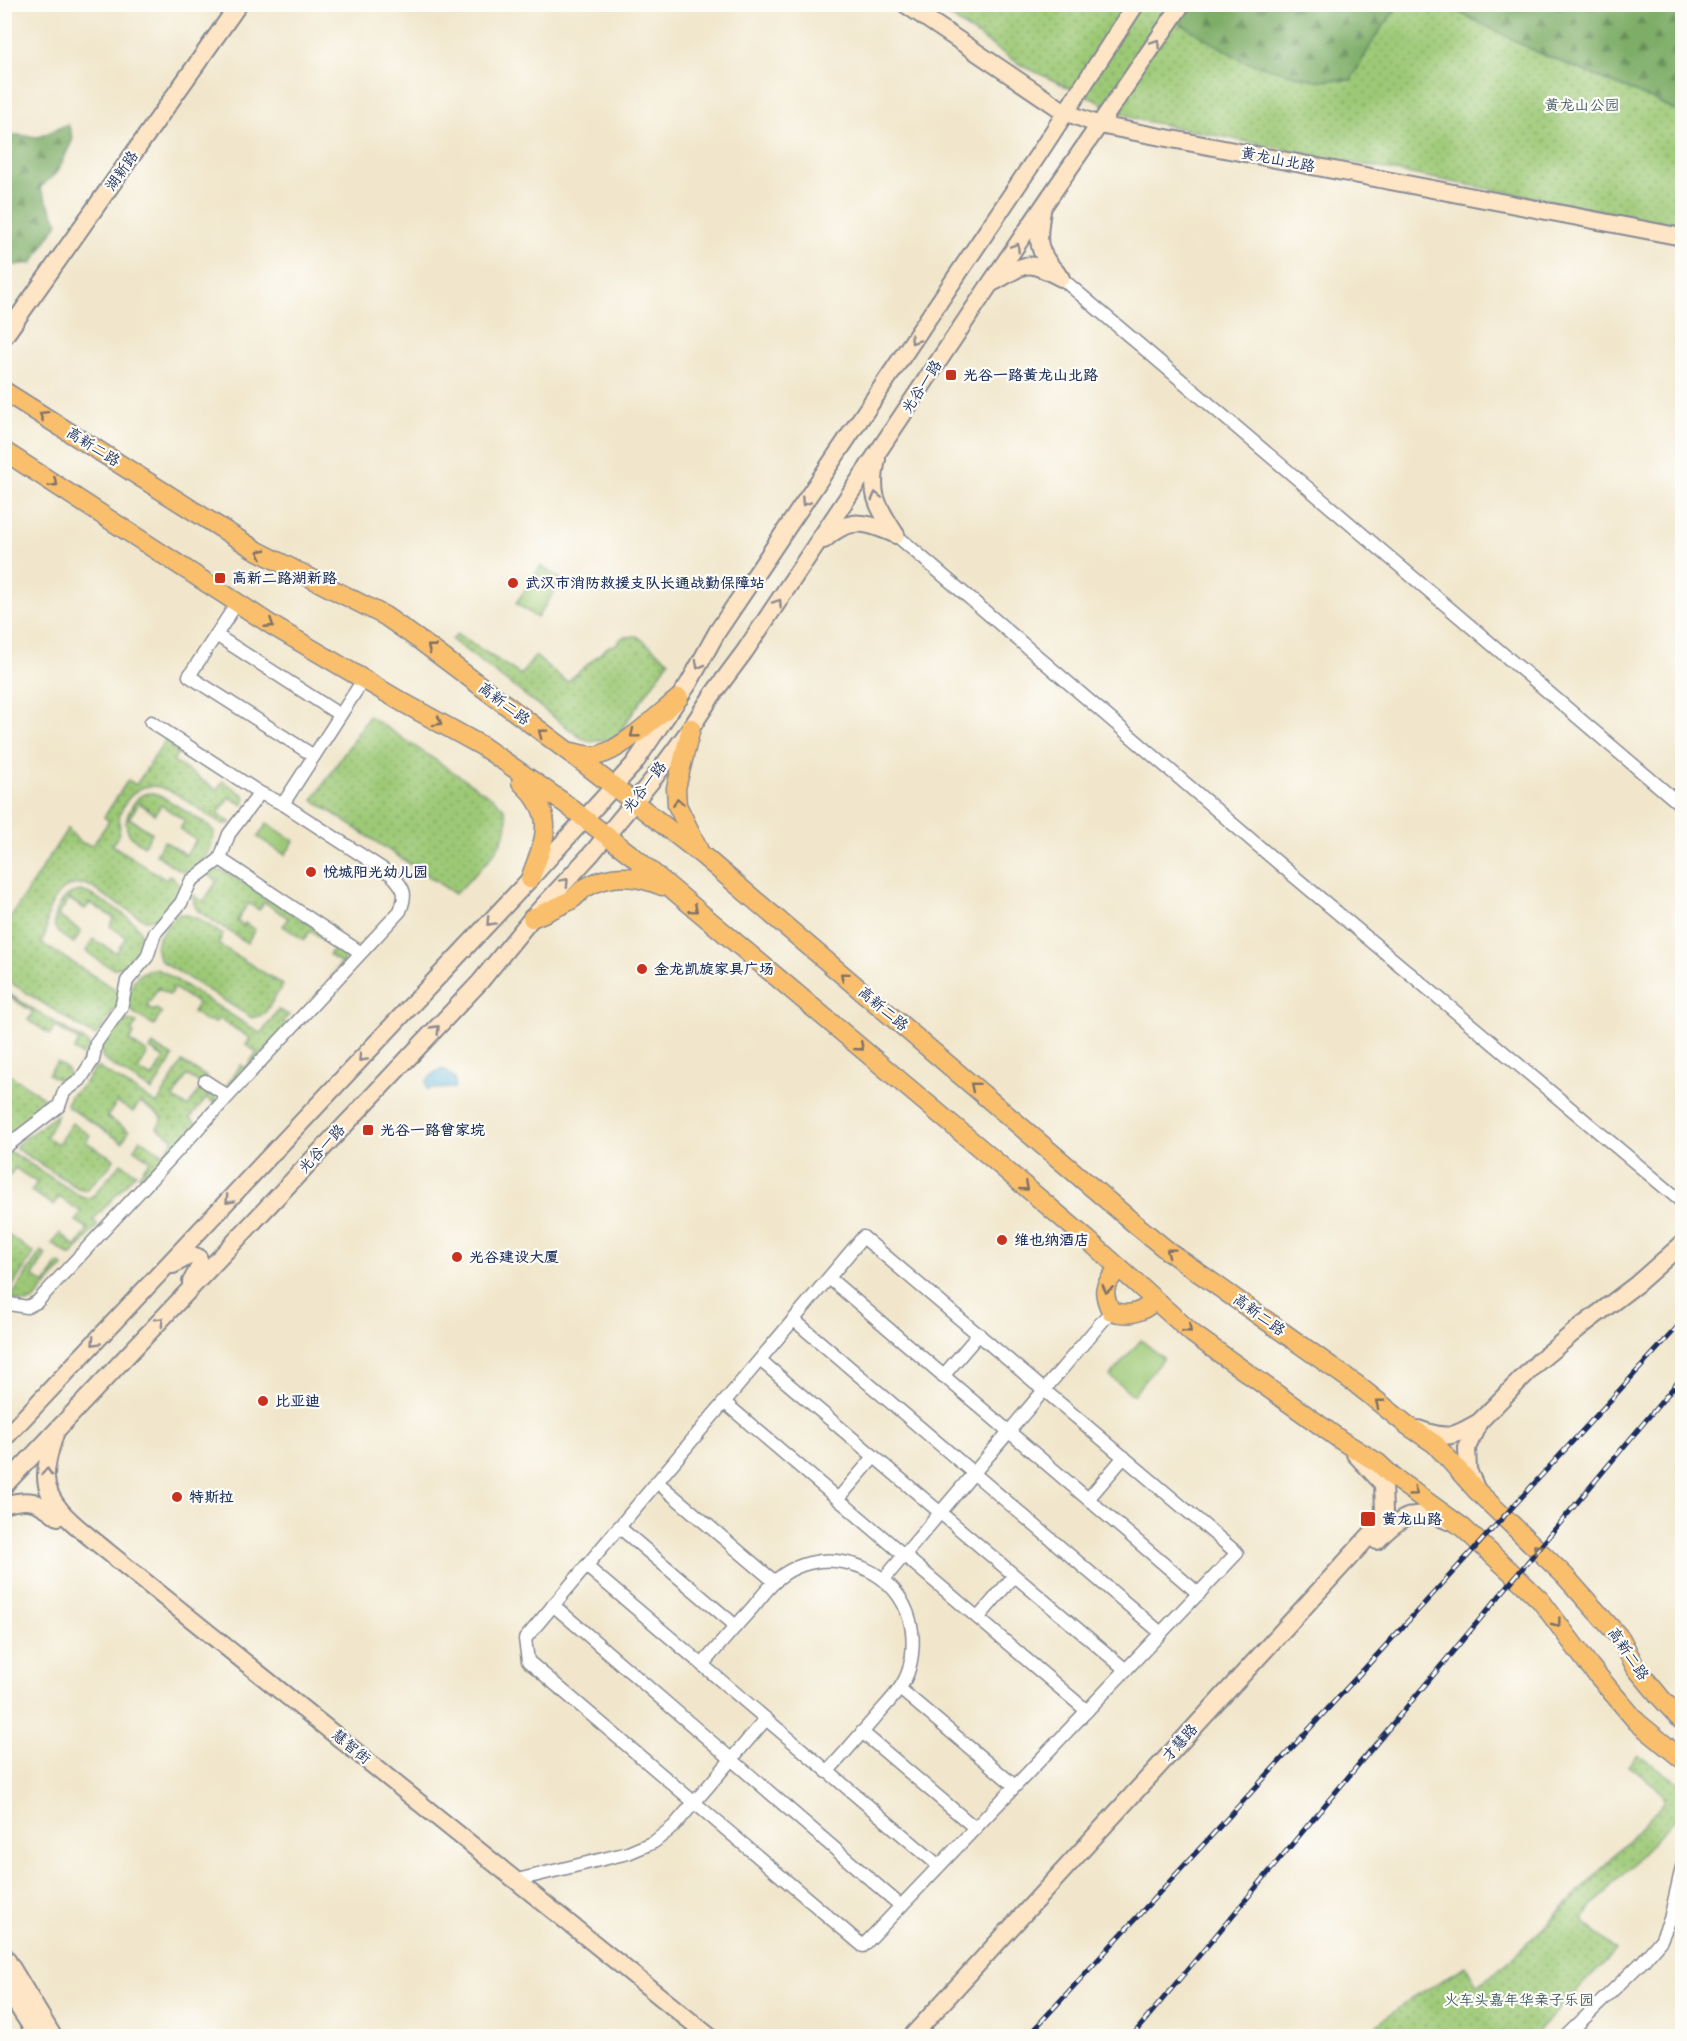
<svg xmlns="http://www.w3.org/2000/svg" width="1687" height="2041" viewBox="0 0 1687 2041" font-family="'Balsamiq Sans','LXGW WenKai TC',sans-serif">
<style>
.grass{fill:url(#grass-dots);stroke:#5c7c6a;stroke-width:1.5}
.forest{fill:url(#forest-firs);stroke:#4c6e62;stroke-width:1.5}
.pitch{fill:#9dc976;stroke:#5c7c6a;stroke-width:1.5}
.water{fill:#5cb5d9;stroke:#3c729c;stroke-width:1.5}
.lines{fill:none;stroke-linecap:round;stroke-linejoin:round}
.street-casing{stroke:#868a94;stroke-width:15}
.secondary-casing{stroke:#868a94;stroke-width:20}
.primary-casing{stroke:#868a94;stroke-width:21}
.street{stroke:#fff;stroke-width:12}
.secondary{stroke:#fde5c5;stroke-width:16}
.primary{stroke:#f9bf6d;stroke-width:18}
.rail-casing{stroke:#1b2f5e;stroke-width:5}
.rail{stroke:#fdfcf7;stroke-width:3;stroke-dasharray:9;stroke-linecap:butt}
.oneway{stroke:#8c8a92}
.oneway2{stroke:#7f7065}
.poi-dot{fill:#c8321e;stroke:#fdfcf7;stroke-width:2}
.labels{text-anchor:middle;dominant-baseline:central;stroke-width:4.5;stroke-linejoin:round;paint-order:stroke}
.park-label{font-size:15px;fill:#425d65;stroke:#fdfcf7}
.street-label{font-size:15px;fill:#1b2f5e;stroke:#fdfcf7}
.poi-label{font-size:15px;font-weight:bold;fill:#1b2f5e;stroke:#fdfcf7;text-anchor:start}
</style>
<defs>
<pattern id="grass-dots" width="8" height="8" patternUnits="userSpaceOnUse" patternTransform="scale(1.5)"><rect width="8" height="8" fill="#9dc976"/><path d="M2 2h.1M6 6h.1" fill="none" stroke="#7fa464" stroke-width="1.8" stroke-linecap="round"/></pattern>
<pattern id="forest-firs" width="22" height="20" patternUnits="userSpaceOnUse" patternTransform="scale(1.5)"><rect width="22" height="20" fill="#7ead67"/><path d="M5 1l3.5 6h-7zM16 11l3.5 6h-7z" fill="#668d58"/></pattern>
</defs>
<rect width="100%" height="100%" fill="#fdfcf7"/>
<filter id="ink" filterUnits="userSpaceOnUse"><feTurbulence type="fractalNoise" baseFrequency=".0167" numOctaves="2"/><feDisplacementMap in="SourceGraphic" scale="12" xChannelSelector="R" yChannelSelector="G"/><feConvolveMatrix kernelMatrix="1 2 1 2 8 2 1 2 1" color-interpolation-filters="sRGB"/></filter>
<filter id="wash" filterUnits="userSpaceOnUse"><feTurbulence type="fractalNoise" baseFrequency=".008" numOctaves="4" result="noise"/><feDisplacementMap in="SourceGraphic" scale="24" xChannelSelector="R" yChannelSelector="G"/><feGaussianBlur stdDeviation="1.35" result="paint"/><feColorMatrix in="noise" values="0 0 0 0 0 0 0 0 0 0 0 0 0 0 0 0 0 1.4 0 .05"/><feComposite in="paint" operator="in"/></filter>
<g filter="url(#wash)">
<rect width="100%" height="100%" fill="#f1e6cb"/>
<g class="grass">
<path d="M933 5H1682V226L1307 154 1135 119 1021 65Z"/>
<path d="M457 634 521 675 535 656 567 682 609 646 615 645 623 637 637 636 669 661 627 721 619 734 614 738 596 741 591 742 580 737 452 640Z"/>
<path d="M369 716 494 799C497 802 502 806 504 809 519 839 473 875 455 894L313 800Z"/>
<path d="M166 739 174 744 171 748 178 753 173 761 217 790 223 781 244 795 245 800 243 805 229 797 218 814 231 823 223 824C190 808 147 755 121 811 117 819 121 826 119 833 118 837 114 842 112 845L166 880 170 875 179 884V893L161 918 146 920 138 916 86 884C80 884 72 884 67 887 58 892 49 906 48 915 45 929 49 930 41 943L121 993 118 1005 97 1035H93L5 979 4 927 68 828C76 839 80 845 93 845L109 821 104 817 128 780 136 785Z"/>
<path d="M152 793 160 795 209 826 214 832C213 844 202 874 185 872 176 870 164 859 156 854L164 841 186 855 196 840 180 829 185 821 161 805 155 814 139 803 129 818 152 833 144 846C137 841 129 837 127 829 123 819 134 800 142 795 144 794 150 793 152 793Z"/>
<path d="M214 870 225 871 339 943 345 952 343 965 329 981 341 963 329 955 334 947 310 931 304 940 283 926 288 918 264 902 259 910 248 903 237 921 244 926 245 923 255 930 247 943 198 911 194 904 193 895 203 902 217 881 208 874Z"/>
<path d="M81 891C95 895 134 918 140 931 146 946 131 969 114 968 104 966 94 957 86 951L93 939 116 953 126 937 110 926 114 918 90 903 85 909 69 899 58 916 81 931 74 943C69 940 61 936 57 931 49 920 61 898 72 893 75 892 78 892 81 891Z"/>
<path d="M177 914C196 914 208 925 223 935L218 944 283 985 264 1014 252 1018 161 961C148 941 165 930 177 914Z"/>
<path d="M156 969 165 973 261 1034 278 1010 289 1015 283 1021 288 1025 230 1089 226 1087 241 1065 246 1068 257 1052 246 1045 250 1038 219 1018 215 1023 209 1020 207 1022 193 1012 198 1004 174 988 169 995 158 988 147 1006 154 1011 156 1009 162 1013 154 1025C148 1021 138 1017 133 1012 123 1002 131 979 142 973 146 970 151 970 156 969Z"/>
<path d="M4 991 88 1043 90 1054 77 1077 65 1084 48 1074 57 1062 68 1070 67 1072 73 1076 85 1057 74 1050 79 1041 55 1026 50 1034 28 1020 33 1012 10 997 5 1005Z"/>
<path d="M128 1020 137 1023 131 1031 134 1033 129 1041 148 1053 138 1070 152 1078 164 1058 150 1049 153 1045 173 1057 152 1091 104 1060C93 1043 113 1025 128 1020Z"/>
<path d="M182 1062 207 1077 203 1085 187 1075 173 1098 188 1107 200 1089 210 1095 212 1091 217 1100 215 1104 207 1098 190 1118 197 1124 146 1180 139 1175 150 1160 134 1149 140 1139 164 1154 174 1139 157 1128 163 1118 140 1102 133 1112 117 1102 107 1117 129 1131 122 1142 68 1107 67 1104 70 1096 84 1084 94 1069 98 1067 157 1104Z"/>
<path d="M4 1071 43 1097 47 1109 8 1139 5 1140Z"/>
<path d="M58 1114 46 1137 58 1144 72 1123 90 1135 86 1142 114 1159 109 1167 86 1190 78 1188 17 1149 16 1145Z"/>
<path d="M11 1152 83 1198H89L94 1195 121 1163 136 1173 93 1220 98 1225 71 1256 52 1244 60 1233 76 1247 88 1229 76 1221 81 1212 59 1197 53 1205 31 1191 37 1183 15 1168 9 1176 5 1173V1153Z"/>
<path d="M5 1233 34 1253 12 1287 5 1292Z"/>
<path d="M41 1251 46 1254 33 1276 45 1284 58 1263 63 1266 34 1300 26 1303 10 1299Z"/>
<path d="M1638 1755 1682 1785V1825L1675 1819 1590 1909 1583 1921 1616 1951 1533 2036H1386L1377 2025 1410 1999 1466 1966 1477 1985C1501 1971 1520 1950 1540 1931 1582 1891 1621 1848 1661 1806L1664 1800C1661 1786 1640 1775 1628 1766Z"/>
</g>
<g class="forest">
<path d="M1164 5H1399L1376 36 1351 80H1314L1245 62 1181 24Z"/>
<path d="M1445 5H1682V114L1652 99 1537 52Z"/>
<path d="M68 124 73 139 58 171 40 188 58 223 32 263 5 266V134L39 137Z"/>
</g>
<g class="pitch">
<path d="M541 566 562 580 537 618 516 603Z"/>
<path d="M267 823 294 841 285 855 258 837Z"/>
<path d="M1141 1340 1163 1358 1133 1395 1110 1376Z"/>
</g>
<path class="water" d="M443 1069 455 1078V1088L427 1089 426 1081 436 1072Z"/>
</g>
<g filter="url(#ink)">
<g class="lines">
<g class="street-casing">
<g id="street">
<path d="M1061 278 1682 806"/>
<path d="M896 535 1283 867 1682 1202"/>
<path d="M216 635 237 603"/>
<path d="M151 722 260 793 283 804"/>
<path d="M314 756 189 676 216 635 340 715"/>
<path d="M260 793 229 834 220 859 360 952"/>
<path d="M205 1081 228 1096"/>
<path d="M4 1148 59 1106 64 1092 80 1080 93 1060 96 1043 121 1008 127 981 147 957 155 933 181 903 191 881 220 859"/>
<path d="M863 1237 1237 1553 863 1946 528 1661 525 1639Z"/>
<path d="M829 1278 1199 1594"/>
<path d="M4 1303 27 1307 37 1302 400 911C407 894 405 889 392 875L283 804 363 680"/>
<path d="M794 1320 1161 1633"/>
<path d="M760 1360 1126 1670"/>
<path d="M943 1376 979 1334"/>
<path d="M724 1402 1087 1711"/>
<path d="M657 1482 775 1582"/>
<path d="M838 1499 874 1457"/>
<path d="M1088 1499 1124 1457"/>
<path d="M619 1527 736 1626"/>
<path d="M586 1566 939 1866"/>
<path d="M884 1579 1111 1311"/>
<path d="M553 1605 901 1906"/>
<path d="M978 1618 1014 1576"/>
<path d="M702 1665C719 1645 736 1626 753 1607 763 1595 772 1582 784 1574 799 1564 819 1559 836 1561 892 1567 924 1614 909 1669 903 1690 886 1704 873 1720 858 1737 843 1755 827 1772"/>
<path d="M900 1689 1015 1786"/>
<path d="M862 1732 975 1828"/>
<path d="M517 1880 628 1853 654 1842 674 1826 766 1719"/>
<path d="M1566 2036 1643 1961 1661 1940 1670 1919 1682 1867"/>
</g>
</g>
<g class="secondary-casing">
<g id="secondary">
<path d="M905 4 1065 112 1099 125 1682 237"/>
<path d="M1042 211C1037 240 1036 251 1057 273"/>
<path d="M992 283C1028 264 1023 258 1061 278"/>
<path d="M4 337 239 4"/>
<path d="M877 459C869 495 877 505 896 535"/>
<path d="M824 540C850 516 867 522 896 535"/>
<path d="M173 1265 191 1255 198 1257 201 1264 191 1282"/>
<path d="M1418 1429C1448 1440 1453 1437 1479 1422"/>
<path d="M55 1434C51 1447 46 1461 46 1475 45 1508 85 1532 108 1552L709 2036"/>
<path d="M4 1439 530 879 634 764 689 683 717 632 1038 155 1136 4"/>
<path d="M4 1486 480 982 532 918 592 853 654 778 691 728 713 694 745 651 990 284 1182 4"/>
<path d="M1476 1488 1468 1470 1467 1448 1479 1422 1538 1362 1579 1328 1637 1284 1682 1244"/>
<path d="M4 1505C30 1497 38 1501 58 1517"/>
<path d="M1377 1541C1399 1517 1417 1506 1448 1521"/>
<path d="M4 1955 53 2036"/>
<path d="M4 1985 37 2036"/>
<path d="M912 2036 1381 1523 1384 1511 1383 1484 1355 1454"/>
</g>
</g>
<g class="primary-casing">
<g id="primary">
<path d="M4 391 254 549 385 616 422 642 590 768 702 855 1135 1224 1168 1251 1356 1384 1407 1425 1435 1444 1477 1491 1564 1575 1621 1639 1636 1668 1660 1697 1682 1721"/>
<path d="M4 451 273 626 402 702 482 746 563 802 634 857 981 1149 1088 1240 1193 1334 1342 1441 1378 1463 1393 1477 1462 1527 1510 1571 1541 1601 1588 1664 1637 1722 1682 1759"/>
<path d="M691 728 676 788 677 805 698 848"/>
<path d="M572 752C581 754 589 757 599 755 622 750 660 713 679 698"/>
<path d="M521 782C558 816 545 838 530 879"/>
<path d="M532 918C545 912 559 907 571 900 576 897 580 891 585 888 610 873 637 875 662 886"/>
<path d="M1119 1268C1104 1285 1101 1291 1111 1311 1129 1317 1142 1313 1155 1300"/>
</g>
</g>
<use href="#street" class="street"/>
<use href="#secondary" class="secondary"/>
<use href="#primary" class="primary"/>
<g class="rail-casing">
<g id="rail">
<path d="M1028 2036 1682 1322"/>
<path d="M1132 2036 1682 1377"/>
</g>
</g>
<use href="#rail" class="rail"/>
</g>
<defs><path id="oneway-chevron" d="M-2-3.5L2.5 0L-2 3.5" fill="none" stroke-width="1.6" stroke-linecap="round" stroke-linejoin="round" transform="scale(1.5)"/></defs>
<g class="oneway">
<use href="#oneway-chevron" transform="translate(1156 43) rotate(-56)"/>
<use href="#oneway-chevron" transform="translate(1016 247) rotate(-56)"/>
<use href="#oneway-chevron" transform="translate(914 340) rotate(124)"/>
<use href="#oneway-chevron" transform="translate(876 496) rotate(-104)"/>
<use href="#oneway-chevron" transform="translate(805 502) rotate(124)"/>
<use href="#oneway-chevron" transform="translate(778 603) rotate(-56)"/>
<use href="#oneway-chevron" transform="translate(699 665) rotate(119)"/>
<use href="#oneway-chevron" transform="translate(565 882) rotate(-47)"/>
<use href="#oneway-chevron" transform="translate(490 922) rotate(133)"/>
<use href="#oneway-chevron" transform="translate(436 1029) rotate(-46)"/>
<use href="#oneway-chevron" transform="translate(362 1058) rotate(133)"/>
<use href="#oneway-chevron" transform="translate(229 1200) rotate(133)"/>
<use href="#oneway-chevron" transform="translate(160 1321) rotate(-47)"/>
<use href="#oneway-chevron" transform="translate(95 1342) rotate(133)"/>
<use href="#oneway-chevron" transform="translate(47 1472) rotate(-88)"/>
</g>
<g class="oneway2">
<use href="#oneway-chevron" transform="translate(43 415) rotate(-148)"/>
<use href="#oneway-chevron" transform="translate(54 483) rotate(32)"/>
<use href="#oneway-chevron" transform="translate(261 553) rotate(-152)"/>
<use href="#oneway-chevron" transform="translate(270 624) rotate(33)"/>
<use href="#oneway-chevron" transform="translate(431 648) rotate(-142)"/>
<use href="#oneway-chevron" transform="translate(438 722) rotate(29)"/>
<use href="#oneway-chevron" transform="translate(542 733) rotate(-143)"/>
<use href="#oneway-chevron" transform="translate(634 734) rotate(141)"/>
<use href="#oneway-chevron" transform="translate(678 802) rotate(-100)"/>
<use href="#oneway-chevron" transform="translate(694 909) rotate(40)"/>
<use href="#oneway-chevron" transform="translate(844 976) rotate(-140)"/>
<use href="#oneway-chevron" transform="translate(860 1047) rotate(41)"/>
<use href="#oneway-chevron" transform="translate(974 1086) rotate(-140)"/>
<use href="#oneway-chevron" transform="translate(1025 1187) rotate(41)"/>
<use href="#oneway-chevron" transform="translate(1170 1252) rotate(-143)"/>
<use href="#oneway-chevron" transform="translate(1107 1289) rotate(103)"/>
<use href="#oneway-chevron" transform="translate(1188 1329) rotate(41)"/>
<use href="#oneway-chevron" transform="translate(1379 1403) rotate(-141)"/>
<use href="#oneway-chevron" transform="translate(1414 1492) rotate(36)"/>
<use href="#oneway-chevron" transform="translate(1537 1548) rotate(-136)"/>
<use href="#oneway-chevron" transform="translate(1557 1623) rotate(53)"/>
</g>
</g>
<g class="poi-dot">
<rect x="945" y="369" width="12" height="12" rx="3"/>
<rect x="214" y="572" width="12" height="12" rx="3"/>
<circle cx="513" cy="583" r="6"/>
<circle cx="311" cy="872" r="6"/>
<circle cx="642" cy="969" r="6"/>
<rect x="362" y="1124" width="12" height="12" rx="3"/>
<circle cx="1002" cy="1240" r="6"/>
<circle cx="457" cy="1257" r="6"/>
<circle cx="263" cy="1401" r="6"/>
<circle cx="177" cy="1497" r="6"/>
<rect x="1360" y="1511" width="16" height="16" rx="3"/>
</g>
<g class="labels">
<g class="park-label">
<text x="1582" y="105">黄龙山公园</text>
<text x="1519" y="2000">火车头嘉年华亲子乐园</text>
</g>
<g class="street-label">
<text transform="translate(1278 160) rotate(11)">黄龙山北路</text>
<text transform="translate(122 171) rotate(-55)">湖新路</text>
<text transform="translate(922 387) rotate(-57)">光谷一路</text>
<text transform="translate(93 447) rotate(32)">高新二路</text>
<text transform="translate(504 704) rotate(37)">高新二路</text>
<text transform="translate(645 787) rotate(-52)">光谷一路</text>
<text transform="translate(883 1009) rotate(40)">高新二路</text>
<text transform="translate(322 1149) rotate(-47)">光谷一路</text>
<text transform="translate(1259 1315) rotate(36)">高新二路</text>
<text transform="translate(1628 1654) rotate(56)">高新二路</text>
<text transform="translate(1180 1743) rotate(-48)">才慧路</text>
<text transform="translate(351 1747) rotate(39)">慧智街</text>
</g>
<g class="poi-label">
<text x="963" y="375">光谷一路黄龙山北路</text>
<text x="232" y="578">高新二路湖新路</text>
<text x="525" y="583">武汉市消防救援支队长通战勤保障站</text>
<text x="323" y="872">悦城阳光幼儿园</text>
<text x="654" y="969">金龙凯旋家具广场</text>
<text x="380" y="1130">光谷一路曾家垸</text>
<text x="1014" y="1240">维也纳酒店</text>
<text x="469" y="1257">光谷建设大厦</text>
<text x="275" y="1401">比亚迪</text>
<text x="189" y="1497">特斯拉</text>
<text x="1382" y="1519">黄龙山路</text>
</g>
</g>
<rect width="1687" height="2041" fill="none" stroke="#fdfcf7" stroke-width="24"/>
</svg>
